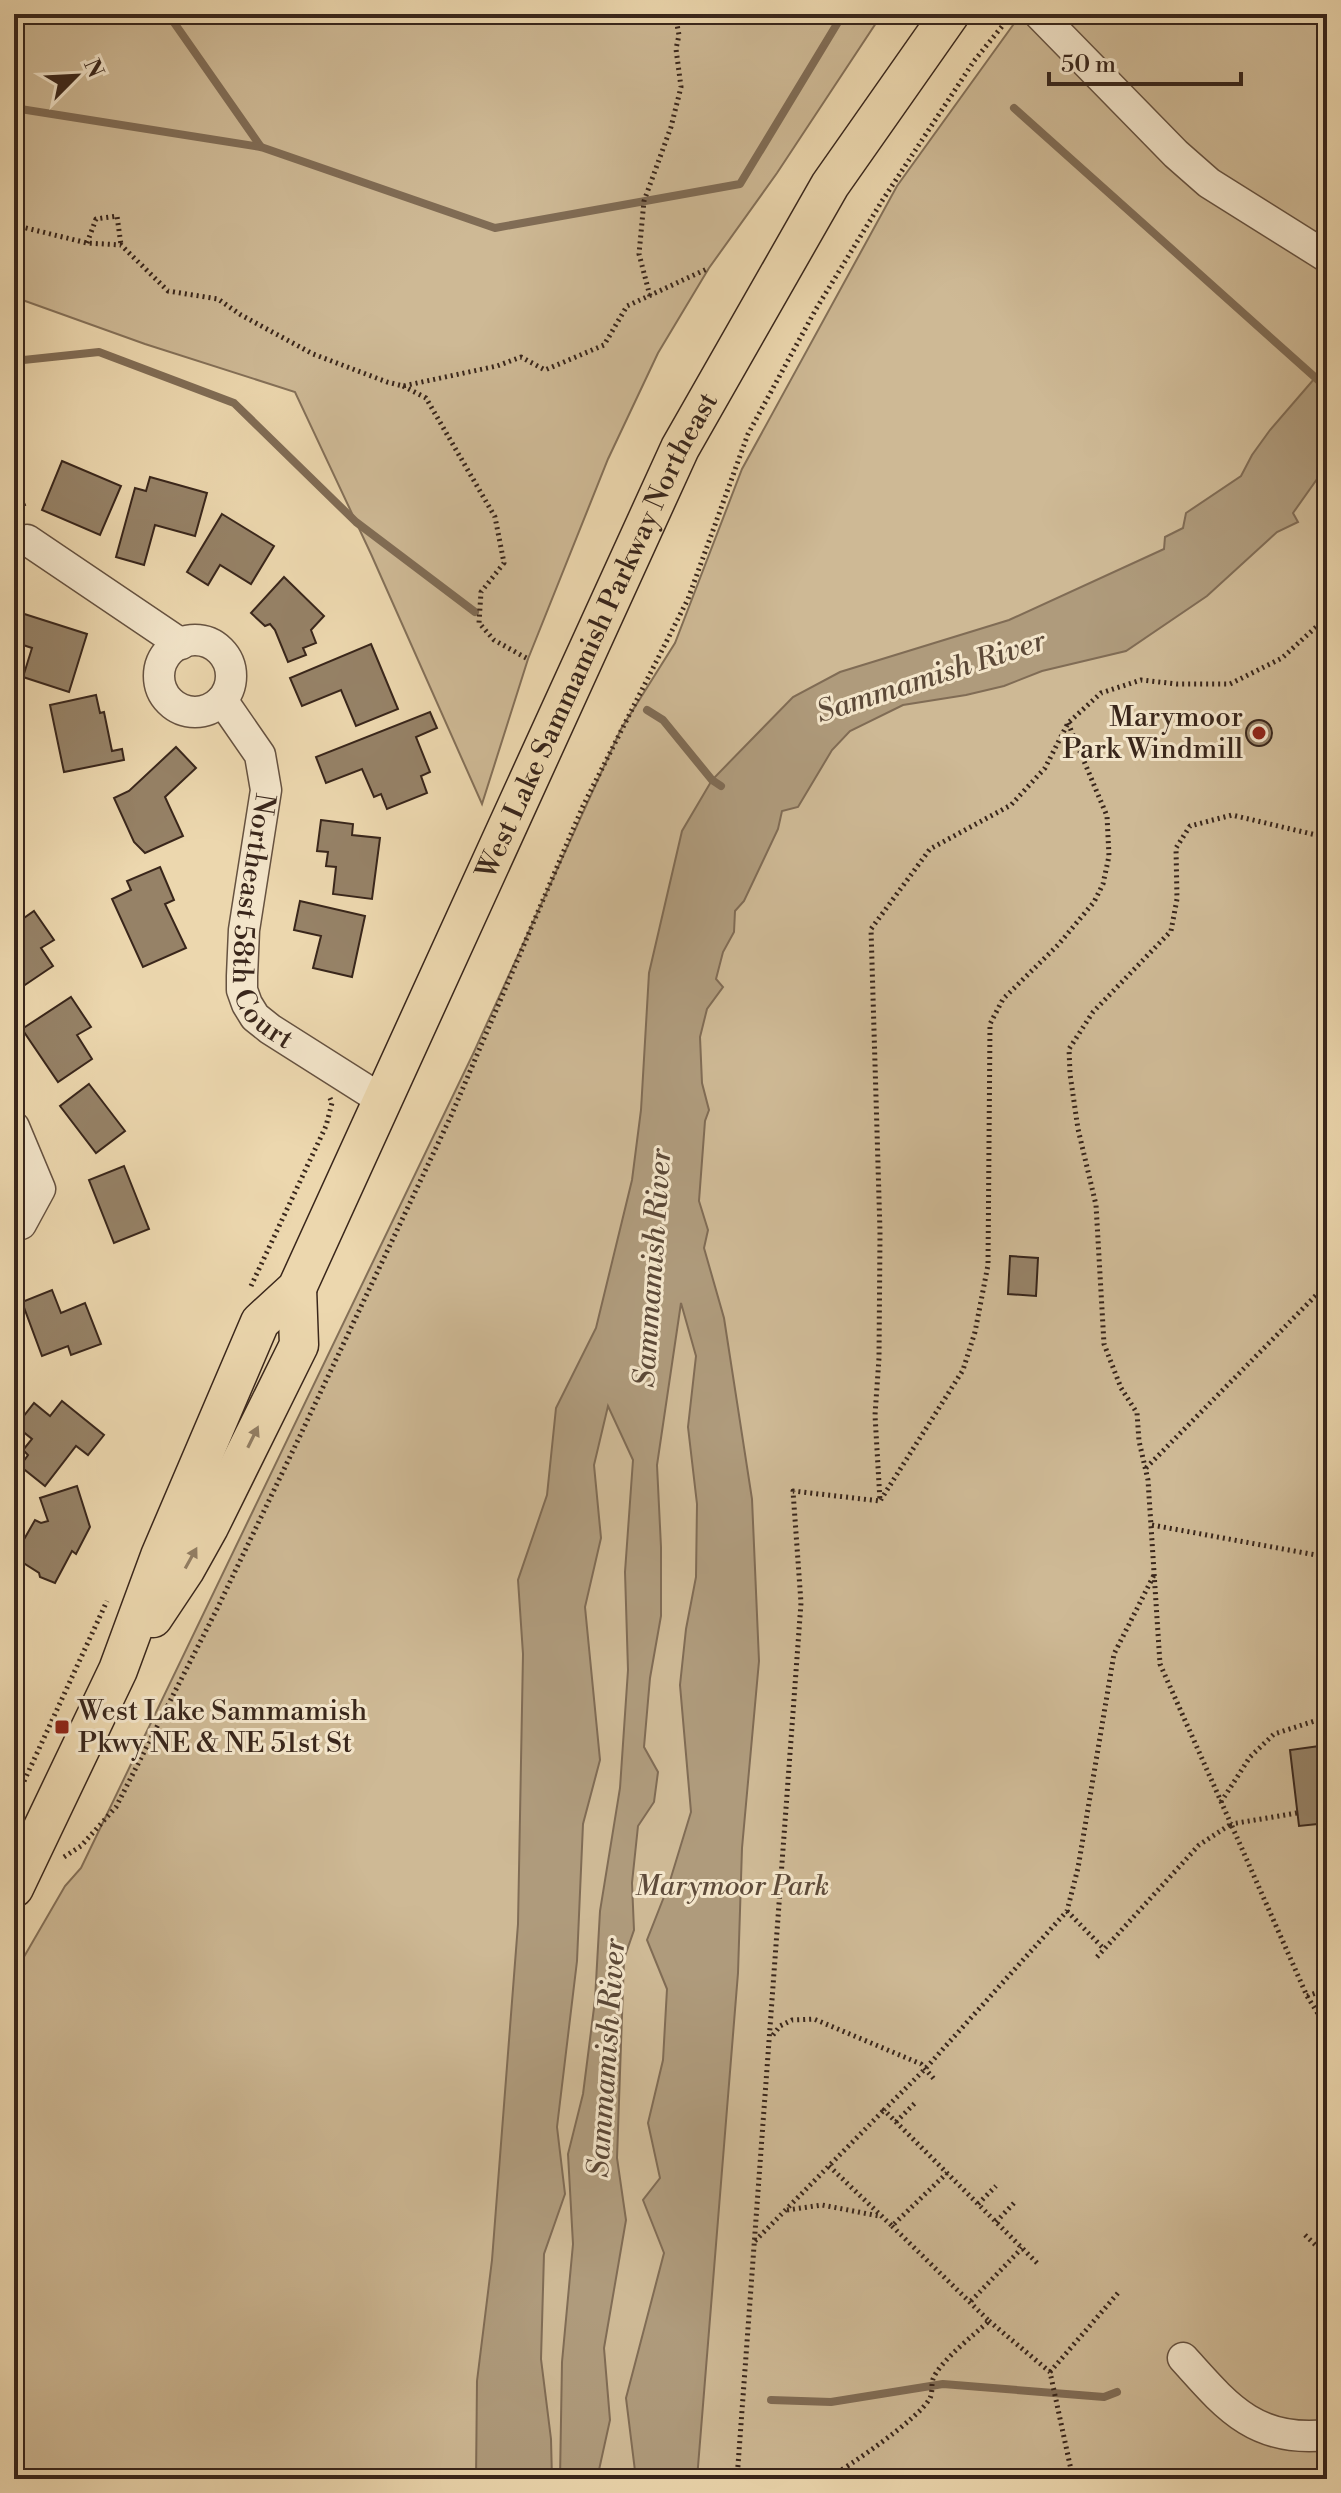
<svg xmlns="http://www.w3.org/2000/svg" width="1341" height="2493" viewBox="0 0 1341 2493" font-family="'Libre Bodoni',serif">
<style>
.green{fill:#ceb995;stroke:#847058;stroke-width:2}
.water{fill:#af9b7c;stroke:#806c55;stroke-width:2}
.lines{fill:none;stroke-linecap:round;stroke-linejoin:round}
.stream{stroke:#806c55;stroke-width:8}
.building{fill:#968267;stroke:#39261b;stroke-width:2}
.minor-casing{stroke:#665240;stroke-width:33}
.major-casing{stroke:#39261b;stroke-width:41}
.path{stroke:#39261b;stroke-width:5;stroke-dasharray:2 4;stroke-linecap:butt}
.minor{stroke:#f3e5ca;stroke-width:30}
.major{stroke:#ecd7ae;stroke-width:38}
.oneway{fill:#927e64}
.poi-dot{fill:#8f2418;stroke:#f3e5ca;stroke-width:3}
.labels{text-anchor:middle;dominant-baseline:central;stroke-width:6;stroke-linejoin:round;paint-order:stroke}
.street-label{font-size:28px;fill:#39261b;stroke:#f3e5ca}
.poi-label{font-size:28px;fill:#39261b;stroke:#f3e5ca;text-anchor:end}
.park-label{font-size:28px;font-style:italic;fill:#5e4b3a;stroke:#f3e5ca}
.water-label{font-size:30px;font-style:italic;fill:#5c4938;stroke:#f3e5ca}
</style>
<rect width="100%" height="100%" fill="#ecd7ae"/>
<filter id="stains"><feTurbulence type="fractalNoise" baseFrequency=".0025" numOctaves="4"/><feColorMatrix values="0 0 0 0 .2 0 0 0 0 .09 0 0 0 0 .02 0 0 0 .5 -.17"/></filter>
<radialGradient id="worn" r=".72"><stop offset=".6" stop-color="#630" stop-opacity="0"/><stop offset="1" stop-color="#630" stop-opacity=".3"/></radialGradient>
<g class="green">
<path d="M14 14H450L453 21 469 14H882L777 173 709 268 658 353 608 459 528 659 482 804 371 554 295 392 145 344 14 297Z"/>
<path d="M1021 14H1327V2479H14V1974L65 1886 81 1868 473 1054 621 729 675 643 742 469 897 186Z"/>
</g>
<path class="water" d="M1327 364V465L1293 513 1298 522 1277 532 1207 596 1126 651 1042 671 1004 686 966 695 903 705 850 731 832 750 798 807 782 811 778 829 744 901 735 911 734 932 723 952 716 979 723 987 707 1009 700 1037 702 1083 709 1110 705 1121 699 1201 708 1230 704 1248 724 1318 752 1499 759 1661 742 1848 738 1973 697 2479H636L626 2398 664 2253 643 2200 660 2178 648 2123 663 2060 667 1989 647 1940 669 1884 691 1812 680 1685 686 1629 696 1577 697 1504 688 1427 696 1356 681 1303 657 1465 661 1547V1616L650 1678 644 1747 658 1772 654 1802 638 1826 632 1883 634 1930 624 1959 617 2158 626 2220 604 2348 610 2420 597 2479H560L562 2362 573 2244 568 2154 583 2094 595 2000 600 1911 620 1788 628 1670 625 1572 633 1460 608 1406 594 1465 601 1538 585 1607 600 1760 583 1824 577 1961 557 2127 565 2194 544 2254 541 2359 551 2439 552 2479H476L477 2381 492 2260 518 1924 523 1654 518 1580 547 1495 556 1408 596 1328 632 1180 641 1110 649 973 682 831 712 780 793 697 840 672 1009 620 1164 549 1165 537 1183 528 1186 513 1241 476 1252 455 1270 430Z"/>
<g class="lines">
<g class="stream">
<path d="M168 14 261 147"/>
<path d="M14 108 261 147 495 228 740 184 843 14"/>
<path d="M1014 108 1327 388"/>
<path d="M14 361 99 352 234 403 356 522 475 612"/>
<path d="M647 710 663 720 712 780 721 786"/>
<path d="M771 2400 831 2402 943 2384 1104 2397 1117 2392"/>
</g>
</g>
<g class="building">
<path d="M62 461 121 486 100 535 42 510Z"/>
<path d="M150 477 207 493 195 536 155 525 144 565 116 557 135 488 146 491Z"/>
<path d="M14 480 25 505 14 510Z"/>
<path d="M222 514 274 546 251 584 220 565 208 585 187 572Z"/>
<path d="M284 577 324 616 311 630 316 643 303 648 306 655 288 662 275 630 270 624 265 626 251 613Z"/>
<path d="M15 611 87 634 69 692 23 677 32 648 14 642Z"/>
<path d="M371 644 398 709 356 726 341 690 302 706 290 678Z"/>
<path d="M96 695 100 713 104 712 112 751 122 749 124 760 64 772 50 705Z"/>
<path d="M430 712 437 728 416 737 430 772 421 776 427 793 387 809 381 794 374 797 362 769 326 783 316 757Z"/>
<circle cx="1259" cy="733" r="13"/>
<path d="M176 747 196 768 165 797 183 836 145 853 134 842 114 798 129 791Z"/>
<path d="M321 820 353 824 352 835 380 838 372 899 333 894 336 867 326 866 328 852 317 851Z"/>
<path d="M160 867 174 900 165 904 186 948 143 967 112 899 131 890 127 881Z"/>
<path d="M300 901 365 916 352 977 313 968 321 936 294 930Z"/>
<path d="M34 911 54 940 41 948 53 966 16 991 14 925Z"/>
<path d="M71 997 91 1027 77 1035 92 1059 58 1082 22 1029Z"/>
<path d="M89 1084 125 1131 96 1153 60 1106Z"/>
<path d="M124 1166 149 1229 114 1243 89 1180Z"/>
<path d="M1010 1256 1038 1258 1036 1296 1008 1294Z"/>
<path d="M52 1290 61 1313 85 1303 101 1344 71 1355 68 1346 42 1356 22 1302Z"/>
<path d="M14 1370 23 1375 14 1393Z"/>
<path d="M62 1401 104 1435 88 1455 76 1446 45 1486 20 1466 28 1455 23 1450 32 1439 16 1426 34 1403 50 1416Z"/>
<path d="M77 1486 90 1527 76 1554 72 1551 55 1583 40 1577 39 1573 14 1557 35 1520 41 1523 48 1521 40 1498Z"/>
<path d="M1327 1745V1823L1299 1826 1290 1750Z"/>
</g>
<g class="lines">
<g class="minor-casing">
<g id="minor">
<path d="M1039 14 1176 154 1209 183 1327 257"/>
<path d="M27 540 181 644"/>
<circle cx="195" cy="676" r="36"/>
<path id="s1" d="M222 700 260 755 266 790 244 930 242 976V990L247 1004 255 1017 270 1029 382 1100"/>
<path d="M14 1127 40 1189 21 1224"/>
<path d="M1183 2358C1226 2406 1255 2443 1327 2435"/>
</g>
</g>
<g class="major-casing">
<g id="major">
<path d="M153 1618 185 1570 209 1527 299 1345 297 1288"/>
<path id="s2" d="M14 1888 118 1670 160 1556 260 1322 297 1288 680 448 830 185 950 14"/>
</g>
</g>
<g class="path">
<path d="M14 225 87 243 121 245 168 291 218 299 241 315 313 354 387 382 403 386 497 366 521 357 545 370 604 345 627 306 709 268"/>
<path d="M87 243 96 219 117 216 121 245"/>
<path d="M650 296 639 254 644 201 671 127 681 87 676 49 679 35 675 14"/>
<path d="M403 386 426 398 495 517 504 563 481 592 479 623 494 640 528 659"/>
<path d="M1068 723 1107 816 1109 856 1103 884 1094 902 1058 945 1003 999 990 1024 988 1265 975 1332 963 1370 880 1501 875 1415 879 1358 880 1232 871 929 930 849 1011 805 1045 768 1068 723 1101 693 1141 680 1177 684H1230L1282 658 1327 617"/>
<path d="M14 1277 16 1276"/>
<path d="M251 1286 326 1126 332 1103 330 1098"/>
<path d="M1146 1468 1327 1284"/>
<path d="M1152 1525 1327 1557"/>
<path d="M1221 1802 1250 1757 1274 1734 1327 1717"/>
<path d="M14 1803 107 1601"/>
<path d="M1297 1813 1231 1824 1160 1664 1148 1480 1139 1441 1137 1413 1121 1388 1104 1344 1096 1205 1078 1129 1070 1074 1069 1049 1093 1012 1171 931 1177 899 1176 848 1190 826 1232 815 1316 835 1327 832"/>
<path d="M64 1857 81 1846 116 1807 217 1609 298 1440 451 1116 583 806 688 599 748 434 816 309 882 201 974 61 1012 14"/>
<path d="M1067 1911 1104 1949"/>
<path d="M1097 1957 1199 1845 1231 1824 1307 1996 1327 2028"/>
<path d="M1307 1996 1327 1989"/>
<path d="M773 2035 780 2026 792 2020 814 2019 921 2064 934 2079"/>
<path d="M896 2122 915 2103"/>
<path d="M829 2166 892 2226 947 2173"/>
<path d="M978 2204 996 2186"/>
<path d="M787 2210 822 2205 879 2216"/>
<path d="M996 2222 1014 2203"/>
<path d="M1305 2235 1327 2256"/>
<path d="M755 2241 884 2110"/>
<path d="M1037 2263 884 2110 925 2069 1067 1911 1078 1868 1114 1654 1155 1573"/>
<path d="M971 2301 1022 2248"/>
<path d="M989 2321 1050 2372 1073 2479"/>
<path d="M1050 2372 1118 2293"/>
<path d="M737 2479 801 1603 793 1491 880 1501"/>
<path d="M827 2479C849 2466 919 2419 930 2398 933 2392 931 2385 933 2379 940 2361 974 2335 989 2321L892 2226"/>
<path d="M1319 2479 1327 2472"/>
</g>
<use href="#minor" class="minor"/>
<use href="#major" class="major"/>
</g>
<defs><path id="oneway-solid" d="M-6-.8H1V-3.2L6.5 0L1 3.2V.8H-6Z" transform="scale(2)"/></defs>
<g class="oneway">
<use href="#oneway-solid" transform="translate(253 1437) rotate(-64)"/>
<use href="#oneway-solid" transform="translate(191 1558) rotate(-61)"/>
</g>
<g class="poi-dot">
<circle cx="1259" cy="733" r="8"/>
<rect x="54" y="1719" width="16" height="16" rx="4"/>
</g>
<g class="labels">
<g class="street-label">
<text stroke="none"><textPath href="#s2" startOffset="1386">West Lake Sammamish Parkway Northeast</textPath></text>
<text stroke="none"><textPath href="#s1" startOffset="242">Northeast 58th Court</textPath></text>
</g>
<g class="poi-label">
<text x="1243" y="717">Marymoor<tspan x="1243" dy="32">Park Windmill</tspan></text>
<text x="78" y="1711" text-anchor="start">West Lake Sammamish<tspan x="78" dy="32">Pkwy NE &amp; NE 51st St</tspan></text>
</g>
<g class="park-label">
<text x="732" y="1886">Marymoor Park</text>
</g>
<g class="water-label">
<text transform="translate(931 677) rotate(-18)">Sammamish River</text>
<text transform="translate(653 1268) rotate(-86)">Sammamish River</text>
<text transform="translate(607 2058) rotate(-86)">Sammamish River</text>
</g>
</g>
<rect width="1341" height="2493" fill="none" stroke="#ecd7ae" stroke-width="48"/>
<rect x="16" y="16" width="1309" height="2461" fill="none" stroke="#39261b" stroke-width="4"/>
<rect x="24" y="24" width="1293" height="2445" fill="none" stroke="#39261b" stroke-width="2"/>
<g transform="translate(76 76) rotate(66)" stroke="#f3e5ca" stroke-width="6" paint-order="stroke">
<path d="M0-6L14 30L0 20L-14 30Z" fill="#39261b"/>
<text y="-12" font-size="22" font-weight="bold" text-anchor="middle" fill="#39261b">N</text>
</g>
<path d="M1049 72v12h192v-12" fill="none" stroke="#39261b" stroke-width="4"/>
<text x="1061" y="72" font-size="24" fill="#39261b" stroke="#f3e5ca" stroke-width="6" paint-order="stroke">50 m</text>
<rect width="100%" height="100%" filter="url(#stains)"/>
<rect width="100%" height="100%" fill="url(#worn)"/>
</svg>
